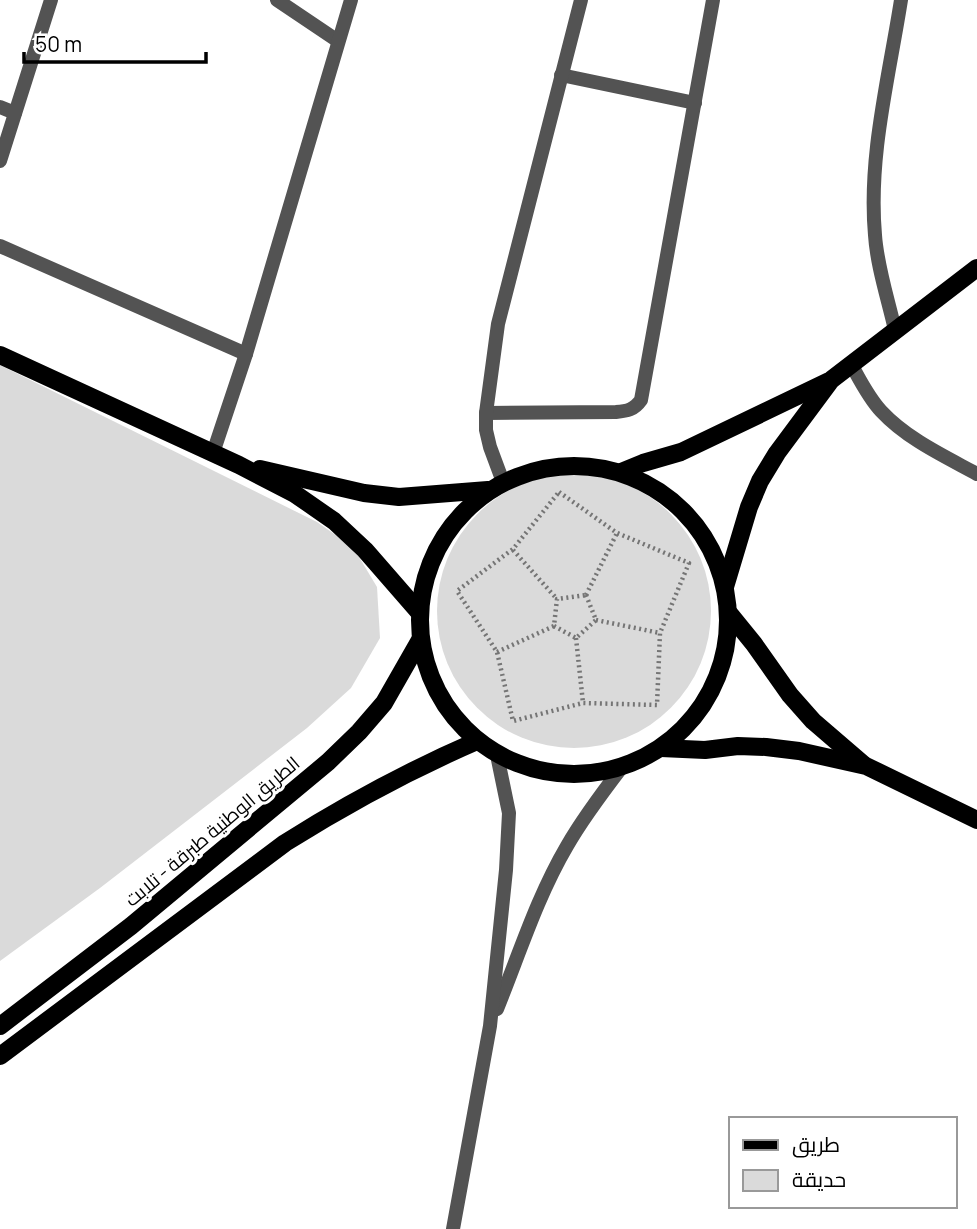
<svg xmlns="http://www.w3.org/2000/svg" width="977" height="1229" viewBox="0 0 977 1229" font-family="Manrope,Cairo,sans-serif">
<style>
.green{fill:#dadada}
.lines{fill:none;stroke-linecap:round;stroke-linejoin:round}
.path{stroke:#757575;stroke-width:4.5;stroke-dasharray:2 3.5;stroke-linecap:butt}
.minor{stroke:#535353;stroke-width:14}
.tertiary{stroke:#535353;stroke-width:14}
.primary{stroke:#000;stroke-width:18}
.labels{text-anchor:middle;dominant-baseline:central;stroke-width:6;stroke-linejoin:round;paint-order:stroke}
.street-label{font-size:19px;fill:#000;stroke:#fff}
</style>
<rect width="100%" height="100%" fill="#fff"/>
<g class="green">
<path d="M0 365 317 522 353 547 377 587 380 638 351 688 307 728 100 888 0 961Z"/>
<circle cx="574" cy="611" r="137"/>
</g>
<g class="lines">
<g class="path">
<path d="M559 492 617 533 689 563 660 633 657 705 583 703 513 721 497 652 457 591 513 549Z"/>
<path d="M513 550 557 599"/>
<path d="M586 595 596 620 576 638 554 626 557 599Z"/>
<path d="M586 595 617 533"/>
<path d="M596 620 660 633"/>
<path d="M576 638 583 703"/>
<path d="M497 652 554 626"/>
</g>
<g class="minor">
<path d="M277 0 338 41"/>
<path d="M561 75 695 103"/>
<path d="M0 107 15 113"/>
<path d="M0 161 51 0"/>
<path d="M0 246 246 354"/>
<path d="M895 330C888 299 877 266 875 235 868 157 889 77 901 0"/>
<path d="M851 364C860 380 868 397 881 411 907 439 944 456 977 474"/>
<path d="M486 413 616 412C627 411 634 410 641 400L713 0"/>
<path d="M213 453 246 354 351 0"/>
<path d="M503 482 490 447 486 430V413L498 324 581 0"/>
</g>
<g class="tertiary">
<path d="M497 1009C519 955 537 897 567 846 583 818 602 793 622 767"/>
<path d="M453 1229 490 1026 506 870 509 813 497 755"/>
</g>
<g class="primary">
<path d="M0 355 239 465 295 494 334 521 365 550 419 612"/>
<circle cx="574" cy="620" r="154"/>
<path d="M260 469 364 493 399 497 488 490"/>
<path d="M621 472 643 463 681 452 831 380 977 268"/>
<path d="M725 587 749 507 760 481 777 453 829 383"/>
<path d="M728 612 754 644 790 695 813 721 863 764"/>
<path d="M661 748 705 750 738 746 766 747 799 751 866 766 977 820"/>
<path d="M0 1026 131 926 328 762 359 732 384 703 420 640"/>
<path d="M0 1056 285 843C347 804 410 770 477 741"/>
</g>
</g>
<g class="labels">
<g class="street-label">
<text transform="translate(212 831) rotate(-40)">الطريق الوطنية طبرقة - تلابت</text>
</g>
</g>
<rect x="729" y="1117" width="228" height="91" fill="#ffffff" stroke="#999999" stroke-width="2"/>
<rect x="743" y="1140" width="35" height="10" fill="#000000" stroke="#999999" stroke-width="2"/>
<text x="792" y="1152" font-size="21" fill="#000000">طريق</text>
<rect x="743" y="1170" width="35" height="21" fill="#dadada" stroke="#999999" stroke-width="2"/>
<text x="792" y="1187" font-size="21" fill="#000000">حديقة</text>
<path d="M24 52v10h182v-10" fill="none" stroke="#000000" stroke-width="3.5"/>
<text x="35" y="52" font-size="21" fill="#000000" stroke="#ffffff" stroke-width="5" paint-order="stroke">50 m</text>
</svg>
